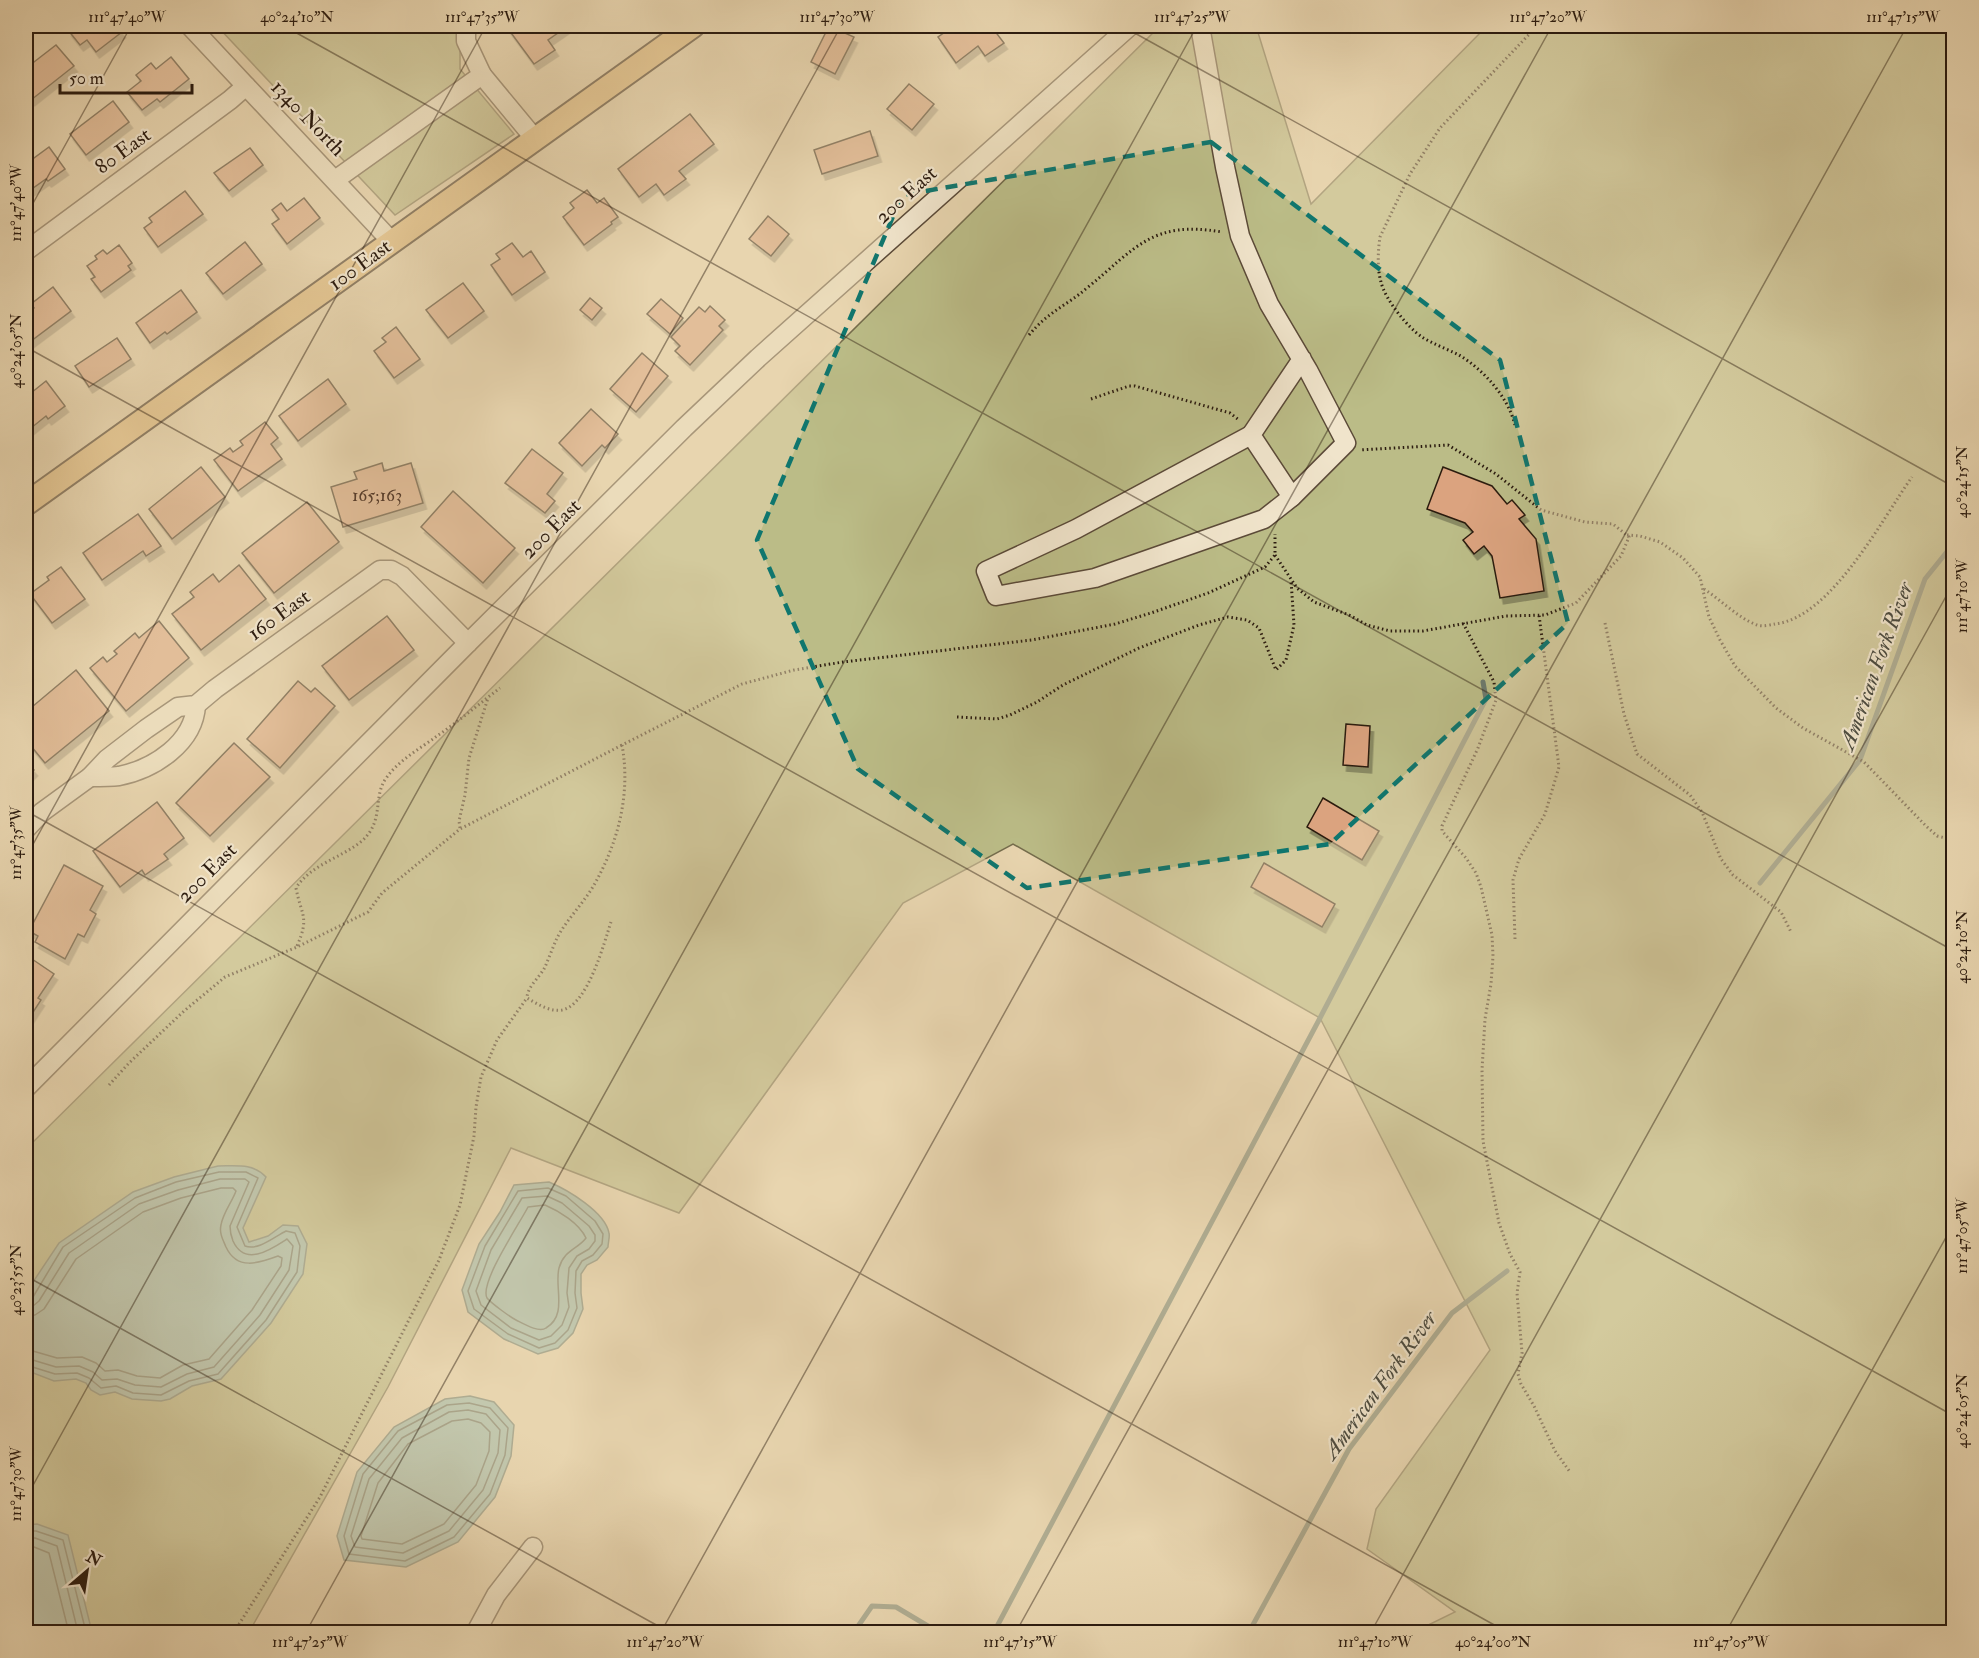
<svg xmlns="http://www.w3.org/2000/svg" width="1979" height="1658" viewBox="0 0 1979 1658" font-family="'IM FELL Double Pica',serif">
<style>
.green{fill:#bbbc87;stroke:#746c4c;stroke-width:1.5}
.water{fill:#97b8ad;stroke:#6c7a6e;stroke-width:1.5}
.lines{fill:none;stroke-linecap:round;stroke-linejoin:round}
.shore{stroke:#626a5e;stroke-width:1.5}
.stream{stroke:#6c7a6e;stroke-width:5}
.building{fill:#dba37f;stroke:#2c1c10;stroke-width:1.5;filter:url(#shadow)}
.minor-casing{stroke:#5b4a38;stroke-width:21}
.major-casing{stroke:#2c1c10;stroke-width:26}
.path{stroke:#2c1c10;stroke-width:3;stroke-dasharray:1.5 3;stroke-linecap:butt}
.minor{stroke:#f0e4cb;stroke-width:18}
.major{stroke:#e4ba78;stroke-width:22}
.marked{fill:none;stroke:#0f766e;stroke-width:4.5;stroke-dasharray:12 8;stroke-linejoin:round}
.ticks{fill:none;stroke:#2c1c10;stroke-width:1.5;stroke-opacity:0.45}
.labels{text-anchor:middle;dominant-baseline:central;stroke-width:4.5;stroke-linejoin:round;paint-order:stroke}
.number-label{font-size:18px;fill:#583e2c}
.street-label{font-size:21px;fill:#2c1c10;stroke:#f0e4cb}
.water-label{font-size:22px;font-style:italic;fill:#4c4b3f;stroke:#f0e4cb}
.neatline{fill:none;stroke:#2c1c10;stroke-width:2}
.ticks-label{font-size:15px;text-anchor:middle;fill:#2c1c10}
</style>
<defs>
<filter id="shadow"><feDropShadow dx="3.5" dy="6" stdDeviation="0" flood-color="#0004"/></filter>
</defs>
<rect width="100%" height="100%" fill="#e8d5af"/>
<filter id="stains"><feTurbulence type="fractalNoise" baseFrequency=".00333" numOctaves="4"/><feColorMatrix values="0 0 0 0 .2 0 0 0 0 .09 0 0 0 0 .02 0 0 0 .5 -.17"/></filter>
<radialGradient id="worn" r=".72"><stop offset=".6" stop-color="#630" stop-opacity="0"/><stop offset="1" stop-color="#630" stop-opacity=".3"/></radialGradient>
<g class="green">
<path d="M217 26H460V69L514 134 395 215Z"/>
<path d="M1160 26H1256L1311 204 1487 26H1953V1632H1414L1455 1612 1367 1549 1376 1509 1490 1350 1320 1018 1013 844 903 903 679 1213 511 1148 388 1387 249 1632H26V1149Z"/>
</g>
<g class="water">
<path d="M218 1166C236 1166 253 1163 266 1177L243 1228 249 1242 268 1236 283 1225 298 1226 307 1244 303 1274 271 1323 221 1379 192 1386 170 1399 161 1401 132 1399 115 1392 100 1395 91 1390 86 1383 76 1379 54 1381 28 1371 26 1367V1299L33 1282 59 1243 133 1192 174 1177Z"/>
<path d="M549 1182C568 1190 605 1212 609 1233 610 1237 608 1243 608 1247L597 1260 587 1265 581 1274V1293L583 1309 573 1333 558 1348 538 1354 504 1339 468 1312 462 1290 479 1244 500 1212 514 1185Z"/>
<path d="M470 1396 494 1402 514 1425 511 1456 495 1497 458 1542 406 1567 344 1560 337 1536 357 1472 394 1427 445 1399Z"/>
<path d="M37 1524 68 1535 90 1624 89 1632H26V1525Z"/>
</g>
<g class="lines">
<g class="shore">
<path d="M548 1188 566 1196 595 1221 603 1234 602 1244 593 1255 582 1261 576 1271 575 1293 577 1308 568 1330 555 1343 539 1348 508 1334 474 1309 468 1291 485 1246 518 1191Z"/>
<path d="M547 1196 562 1203 589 1226 595 1235V1241L589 1249 577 1256 569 1268 567 1293 569 1307 562 1325 551 1336 539 1340 511 1328 481 1305 476 1291 491 1250 522 1198Z"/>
<path d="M545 1205C559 1211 579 1223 586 1238 578 1249 564 1250 559 1268 554 1287 568 1315 546 1328 539 1333 524 1324 516 1320 510 1317 491 1303 487 1298 479 1283 520 1223 528 1207Z"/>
<path d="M26 1299 33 1297 63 1247 135 1198 176 1182 219 1172H246L258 1178 237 1227 245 1246C258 1251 274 1237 286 1231L295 1233 300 1246 297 1272 266 1320 218 1374 189 1381 161 1395 133 1393 116 1386 101 1388 89 1378 77 1373 55 1374 26 1365"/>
<path d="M26 1307 33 1306 39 1301 69 1253 139 1204 178 1190 220 1179H245L249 1182 230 1226C230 1232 231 1236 233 1241 245 1267 270 1250 287 1239L293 1246 289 1270 260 1315 214 1367 187 1374 161 1387 135 1385 117 1379 102 1380 93 1372 79 1366 56 1367 26 1358"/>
<path d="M26 1316 35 1315 44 1309 76 1259 143 1212 181 1198 221 1188H233L236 1191C232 1202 223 1213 221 1225 219 1233 223 1240 226 1247 237 1271 259 1263 278 1256L282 1258 281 1266 252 1310 209 1359 183 1365 160 1378 137 1376 118 1370 105 1371 96 1363 82 1357 57 1358 26 1349"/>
<path d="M469 1403 490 1408 508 1428 505 1455 490 1494 454 1537 405 1561 349 1554 344 1536 363 1474 398 1431 447 1405Z"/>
<path d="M468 1410 486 1414 500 1430 498 1453 483 1490 449 1531 403 1553 355 1547 351 1536 369 1479 402 1438 449 1412Z"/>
<path d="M468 1419 481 1423 490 1432 489 1451 476 1485 444 1524 402 1544 362 1539 361 1536 378 1483 408 1444 452 1421Z"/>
<path d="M26 1531H36L63 1540 84 1624 83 1632"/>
<path d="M26 1538H35L57 1546 76 1624V1632"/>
<path d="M26 1547H34L49 1553 67 1625V1632"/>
</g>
<g class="stream">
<path d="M1760 883 1860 760 1925 579 1954 543"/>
<path d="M854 1632 872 1606 896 1607 938 1632"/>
<path d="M994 1632 1320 1018 1486 699 1483 682"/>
<path d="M1249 1632 1349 1449 1452 1313 1507 1271"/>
</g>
</g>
<g class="building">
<path d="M73 26H122L118 28 122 32 96 52 87 40 80 45 68 30Z"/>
<path d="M506 26H568L548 40 555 50 534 64Z"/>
<path d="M829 26 854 37 835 74 811 62Z"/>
<path d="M954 26H991L1004 43 985 56 978 46 956 63 938 37Z"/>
<path d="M56 45 74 66 31 100 26 92V60L30 56 34 62Z"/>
<path d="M171 57 189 79 160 102 157 99 142 110 127 92 141 81 136 75 151 63 156 69Z"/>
<path d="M909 84 934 104 912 130 887 109Z"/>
<path d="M113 101 129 122 86 155 70 134Z"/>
<path d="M690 114 714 144 679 171 686 179 664 195 656 184 639 197 618 169Z"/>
<path d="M870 131 878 156 822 174 814 150Z"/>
<path d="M49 147 65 169 48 181 46 179 26 193V164Z"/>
<path d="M250 148 263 165 229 191 214 173Z"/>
<path d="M587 190 597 203 604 198 618 217 611 222 612 224 584 245 563 217 574 208 570 203Z"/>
<path d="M185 191 203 214 158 247 144 228 152 222 149 218Z"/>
<path d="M304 198 320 218 287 244 272 224 279 219 272 210 281 203 287 211Z"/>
<path d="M768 216 789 234 771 256 749 239Z"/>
<path d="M245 242 262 264 223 294 206 273Z"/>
<path d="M512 243 523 257 531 251 545 272 512 295 491 265 500 259 496 254Z"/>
<path d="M119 245 132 263 128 266 131 270 101 292 91 279 95 277 87 266 97 259 95 256 103 250 107 254Z"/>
<path d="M463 283 484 311 448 338 426 310Z"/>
<path d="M53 287 71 311 27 344 26 315 34 308 31 304Z"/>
<path d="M181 290 197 312 167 334 165 332 150 343 136 323Z"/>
<path d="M590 298 602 308 592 320 580 310Z"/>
<path d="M661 299 683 318 670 334 647 314Z"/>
<path d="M710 306 725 320 719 326 723 330 690 365 675 351 680 346 671 337 699 307 705 312Z"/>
<path d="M396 327 420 359 394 378 374 351 386 342 382 338Z"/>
<path d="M117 338 131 359 89 387 75 366Z"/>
<path d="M642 353 668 376 636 412 610 389Z"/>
<path d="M328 379 346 404 298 441 279 416Z"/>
<path d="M46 381 65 406 48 419 46 416 26 432V397Z"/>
<path d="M591 409 618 434 605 448 602 445 582 466 559 443Z"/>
<path d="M265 422 278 438 271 444 282 459 238 491 214 460 230 448 233 452 243 445 240 441Z"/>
<path d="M532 449 563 473 547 494 555 501 545 513 505 483Z"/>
<path d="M382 463 384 471 411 463 423 503 343 527 331 487 357 479 354 472Z"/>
<path d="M201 467 225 497 172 539 149 509Z"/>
<path d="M1443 467 1492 486 1507 504 1512 500 1525 515 1519 519 1536 539 1544 591 1500 598 1492 556 1484 546 1474 554 1463 540 1473 532 1465 523 1427 509Z"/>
<path d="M453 491 515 548 483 583 421 527Z"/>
<path d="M307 502 339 542 274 593 242 553Z"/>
<path d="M138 514 161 546 146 556 143 551 102 580 83 553Z"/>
<path d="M239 565 266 599 201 650 172 614 194 597 190 592 213 574 219 582Z"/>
<path d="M61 567 85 599 52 623 30 594 49 580 47 577Z"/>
<path d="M387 616 414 650 349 700 322 666Z"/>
<path d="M159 621 189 658 126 711 90 668 103 657 107 662 117 654 114 651 135 633 139 638Z"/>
<path d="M76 670 109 711 45 763 26 740V712Z"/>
<path d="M298 681 311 692 315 688 335 706 280 768 247 739Z"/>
<path d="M1346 724 1370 726 1368 767 1343 765Z"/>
<path d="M234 743 270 777 210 836 176 803Z"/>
<path d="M26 761 34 770 26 778Z"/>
<path d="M1323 798 1379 831 1362 860 1307 827Z"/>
<path d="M157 802 184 838 164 854 168 859 145 875 142 870 120 887 93 851Z"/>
<path d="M1264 863 1335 904 1322 927 1251 887Z"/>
<path d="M64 865 103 886 90 910 96 914 84 937 78 934 65 959 35 942 38 936 29 931Z"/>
<path d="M26 955 54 974 38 998 41 1000 26 1023Z"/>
</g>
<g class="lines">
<g class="minor-casing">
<g id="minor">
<path d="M190 26 392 242"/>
<path d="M1200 26 1225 167 1240 236 1269 304 1308 370 1346 443 1292 497 1251 435 1302 359"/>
<path d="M482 75 535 139"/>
<path d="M335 180 482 75 466 41V26"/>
<path d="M26 251 230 100 246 86"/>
<path d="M1251 435 1076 529 986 571 996 596 1095 578 1264 519 1292 497"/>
<path d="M90 777C100 777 110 777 119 776 154 769 194 743 196 705"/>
<path d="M26 829 42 812 90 777 107 759 146 729 178 707 196 705 215 689 380 570H391L402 576 468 643"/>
<path d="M26 1088 468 643 684 428 758 358 1130 26"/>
<path d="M476 1632 496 1595 533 1547"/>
</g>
</g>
<g class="major-casing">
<path id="major" d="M26 504 693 26"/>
</g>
<g class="path">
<path d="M1029 335C1049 311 1066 306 1087 288 1136 248 1152 220 1222 232"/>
<path d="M1091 399 1129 386H1135L1230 413 1239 420"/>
<path d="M1515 425C1508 397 1484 370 1459 355 1447 349 1433 344 1422 337 1407 327 1385 299 1381 282 1377 269 1378 250 1380 237L1410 174 1440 128 1537 26"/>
<path d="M1627 535 1640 536 1660 542 1683 558 1700 577 1709 617 1720 640 1735 666 1776 708 1803 728 1864 762 1926 826 1937 836 1954 840"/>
<path d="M1275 555 1297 588 1314 602 1349 615 1367 625 1390 631H1423L1506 616 1545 615 1576 603 1621 556 1629 537 1613 524 1585 522 1541 510 1496 474 1448 445 1360 450"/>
<path d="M1704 589C1721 600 1738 618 1757 625 1762 627 1770 625 1775 624 1831 618 1882 519 1912 477"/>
<path d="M1463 623 1494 682 1496 700 1478 748 1442 826V831L1466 858 1476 873 1481 887 1492 935 1493 956 1491 984 1485 1019 1482 1070 1483 1141 1499 1223 1510 1254 1520 1272 1517 1293 1522 1353 1518 1374 1521 1384 1534 1406 1555 1451 1570 1472"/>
<path d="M1605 623 1624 714 1637 754 1690 795 1702 812 1721 859 1733 875 1781 912 1791 932"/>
<path d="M957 717 997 719 1010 715 1037 702 1063 685 1139 648 1199 625 1228 617 1247 620 1259 628 1276 670 1286 660 1294 625 1291 580"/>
<path d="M460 828 459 821 465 795 469 758 488 698"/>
<path d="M611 922C604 943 588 1005 562 1010 550 1012 537 1004 527 998 527 987 540 977 545 967 549 958 553 947 557 938 567 919 583 904 594 885 618 843 631 794 622 745L742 684 794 670 843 662 1032 640 1115 624 1151 613 1208 593 1265 567 1275 555V534"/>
<path d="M1515 939 1513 880 1519 859 1545 814 1559 767 1539 615"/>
<path d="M297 946C310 917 301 915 296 888 311 864 342 858 363 840 385 819 372 796 387 777 399 760 421 748 437 736 459 721 479 704 500 688"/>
<path d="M109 1085 129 1063 184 1011 225 977 297 947 368 912 382 893 460 829 622 745"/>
<path d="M26 1112 33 1105"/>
<path d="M234 1632 320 1497 439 1260 460 1205 474 1136 476 1107 481 1077 497 1040 527 998"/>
</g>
<use href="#minor" class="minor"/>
<use href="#major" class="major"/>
</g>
<path d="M0 0H1979V1658H0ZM1211 142 1500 360 1568 623 1330 844 1027 888 858 769 757 540 902 195Z" fill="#e8d5af" fill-opacity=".55" fill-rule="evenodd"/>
<path class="marked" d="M1211 142 1500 360 1568 623 1330 844 1027 888 858 769 757 540 902 195Z"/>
<path class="ticks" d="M284 26 1954 951M1122 26 1954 487M26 216 131 26M26 347 1954 1416M26 811 1507 1632M26 857 486 26M26 1276 669 1632M26 1498 841 26M306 1632 1197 26M661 1632 1552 26M1016 1632 1907 26M1371 1632 1954 582M1726 1632 1954 1223"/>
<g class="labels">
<g class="number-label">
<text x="377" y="495">165;163</text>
</g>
<g class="street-label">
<text transform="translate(308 118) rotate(46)">1340 North</text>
<text transform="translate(123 151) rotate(-36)">80 East</text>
<text transform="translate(906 195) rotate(-42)">200 East</text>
<text transform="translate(360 265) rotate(-36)">100 East</text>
<text transform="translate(551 529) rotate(-45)">200 East</text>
<text transform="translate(279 615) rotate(-36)">160 East</text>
<text transform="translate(207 873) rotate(-45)">200 East</text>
</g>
<g class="water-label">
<text transform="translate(1876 666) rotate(-70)">American Fork River</text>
<text transform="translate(1380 1385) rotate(-54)">American Fork River</text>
</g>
</g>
<rect width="1979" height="1658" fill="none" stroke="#e8d5af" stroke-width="66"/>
<g transform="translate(87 1571) rotate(29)" stroke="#f0e4cb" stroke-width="4.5" paint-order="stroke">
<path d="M0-4.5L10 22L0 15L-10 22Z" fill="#2c1c10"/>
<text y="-9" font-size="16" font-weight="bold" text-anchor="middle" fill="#2c1c10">N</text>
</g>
<path d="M60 84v9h132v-9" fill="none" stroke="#2c1c10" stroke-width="3"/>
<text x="69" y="84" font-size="18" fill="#2c1c10" stroke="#f0e4cb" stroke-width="4.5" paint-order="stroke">50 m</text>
<rect x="33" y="33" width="1913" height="1592" class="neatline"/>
<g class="ticks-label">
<text x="127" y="22">111°47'40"W</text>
<text x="297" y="22">40°24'10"N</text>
<text x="482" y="22">111°47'35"W</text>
<text x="837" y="22">111°47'30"W</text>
<text x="1192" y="22">111°47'25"W</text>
<text x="1548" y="22">111°47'20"W</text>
<text x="1903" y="22">111°47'15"W</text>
<text transform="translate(16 203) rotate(-90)" y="5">111°47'40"W</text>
<text transform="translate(16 351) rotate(-90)" y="5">40°24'05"N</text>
<text transform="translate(1962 482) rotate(-90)" y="5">40°24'15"N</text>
<text transform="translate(1962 596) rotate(-90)" y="5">111°47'10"W</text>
<text transform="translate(16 843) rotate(-90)" y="5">111°47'35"W</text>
<text transform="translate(1962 947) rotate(-90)" y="5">40°24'10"N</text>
<text transform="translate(1962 1236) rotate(-90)" y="5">111°47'05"W</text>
<text transform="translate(16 1280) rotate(-90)" y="5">40°23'55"N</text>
<text transform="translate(1962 1411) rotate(-90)" y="5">40°24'05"N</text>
<text transform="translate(16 1484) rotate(-90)" y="5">111°47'30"W</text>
<text x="310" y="1647">111°47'25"W</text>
<text x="665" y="1647">111°47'20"W</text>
<text x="1020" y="1647">111°47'15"W</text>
<text x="1375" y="1647">111°47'10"W</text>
<text x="1493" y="1647">40°24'00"N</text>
<text x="1731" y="1647">111°47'05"W</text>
</g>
<rect width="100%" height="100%" filter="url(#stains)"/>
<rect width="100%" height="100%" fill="url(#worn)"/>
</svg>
